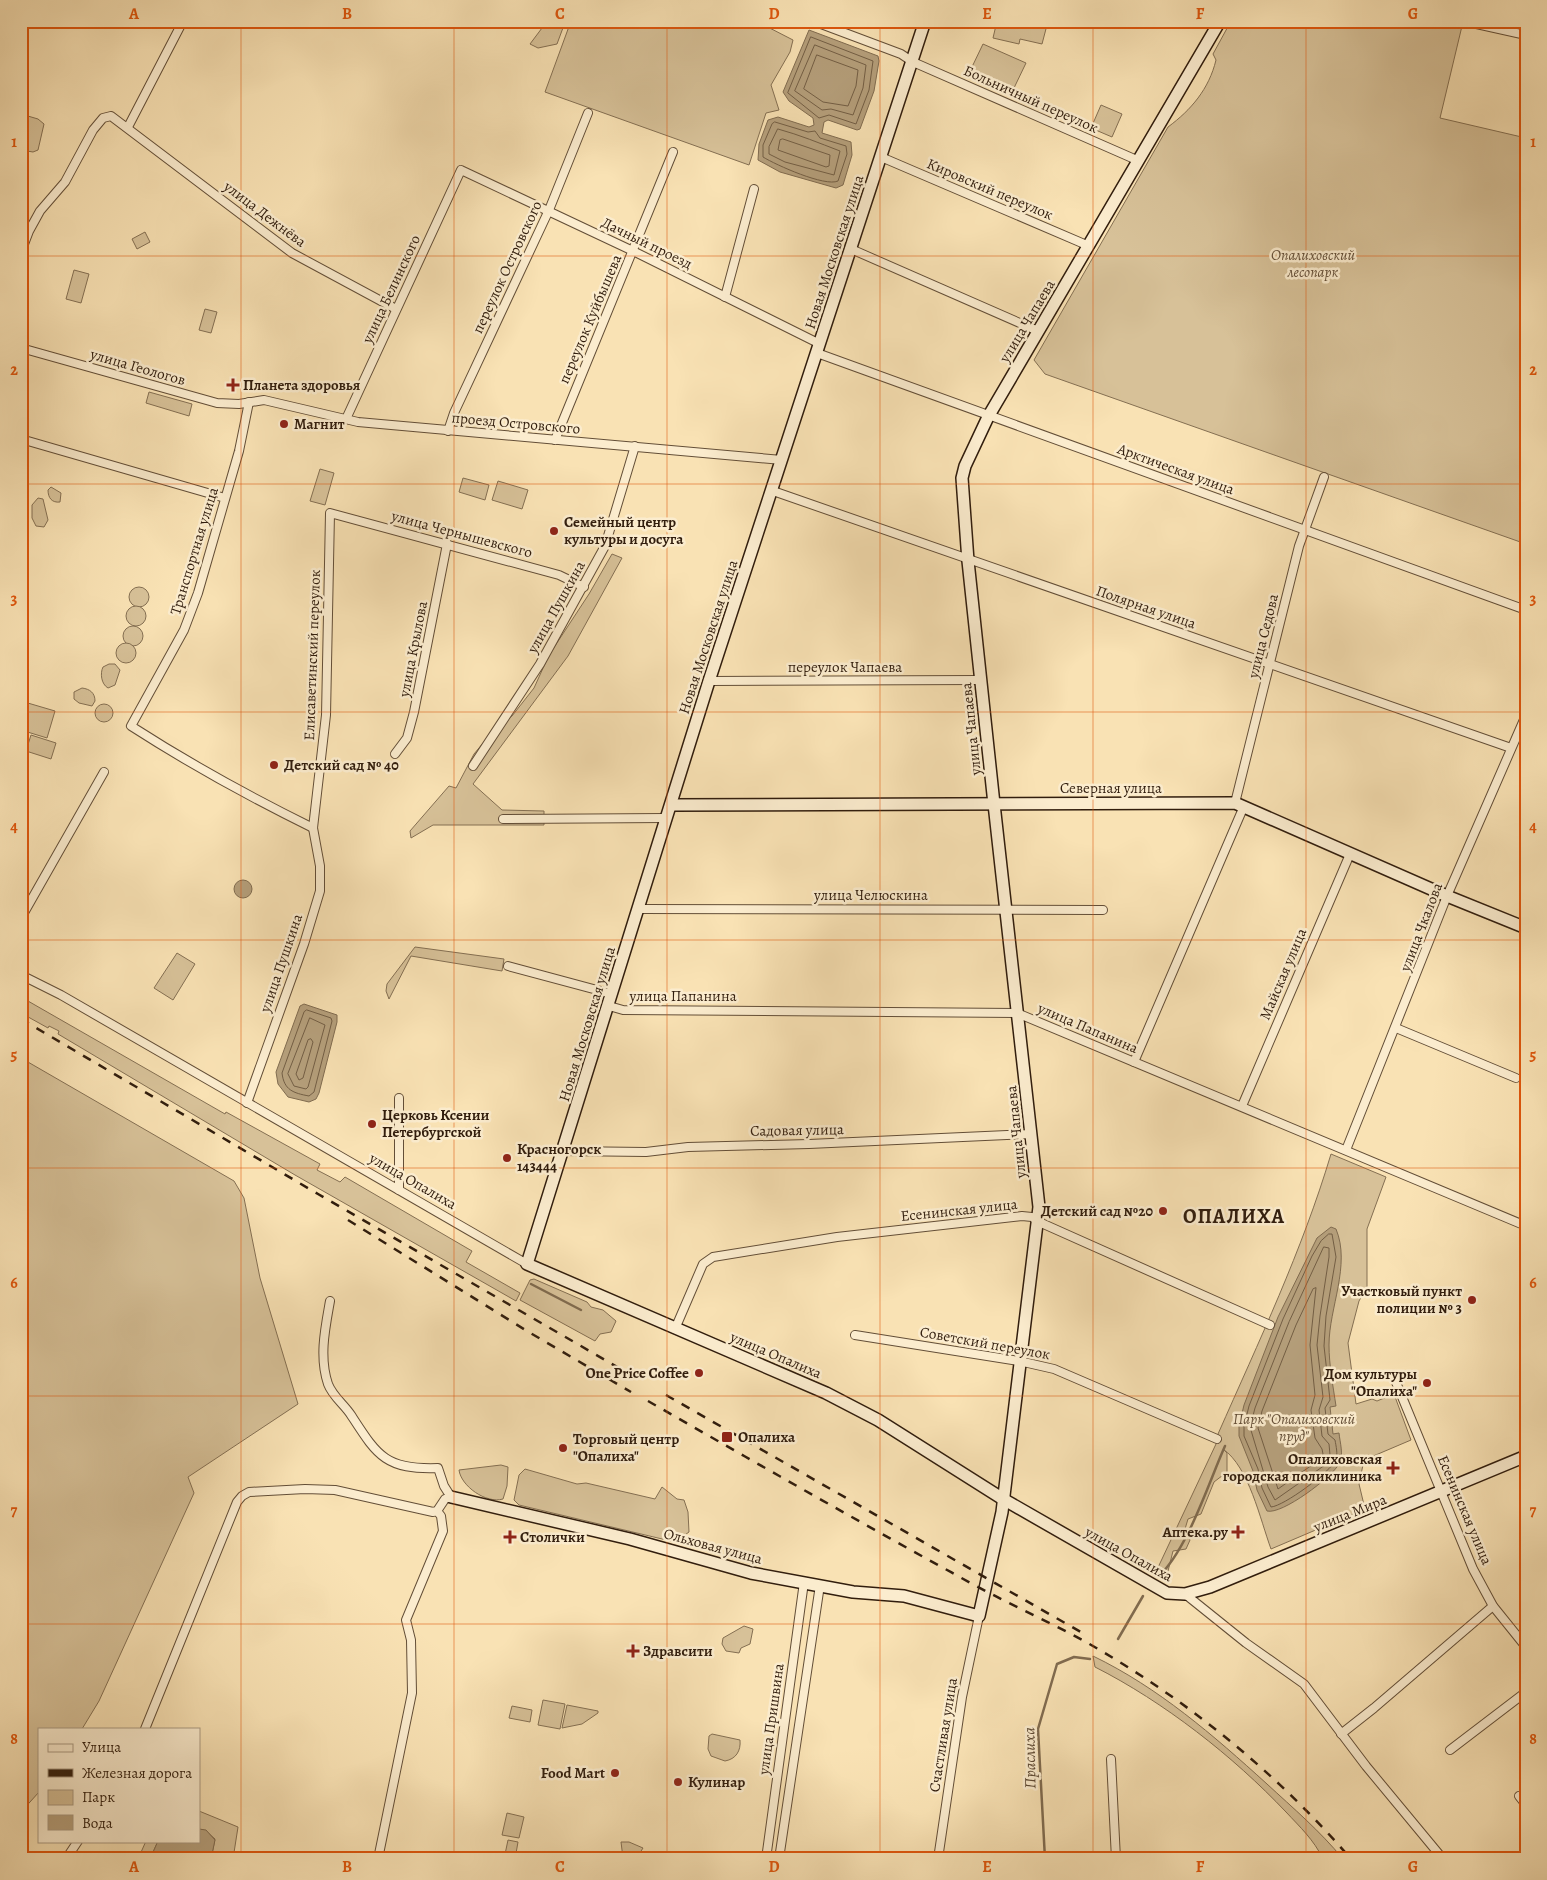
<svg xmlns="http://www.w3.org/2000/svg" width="1547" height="1880" viewBox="0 0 1547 1880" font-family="Alegreya,serif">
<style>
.green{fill:#d7c198;stroke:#846f52}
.water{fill:#b59f7b;stroke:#806b4f}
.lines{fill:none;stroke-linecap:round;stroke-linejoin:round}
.shore{stroke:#735e44;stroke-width:1}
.stream{stroke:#806b4f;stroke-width:2.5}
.street-casing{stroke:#634e37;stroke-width:10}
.secondary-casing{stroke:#311d0d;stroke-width:14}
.street{stroke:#fbecce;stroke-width:8}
.secondary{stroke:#fbecce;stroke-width:11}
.rail{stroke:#311d0d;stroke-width:2.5;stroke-dasharray:9 9;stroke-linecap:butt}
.grid{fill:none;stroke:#df560c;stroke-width:1;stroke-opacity:0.55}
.poi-dot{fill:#8f2418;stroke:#fbecce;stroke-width:2}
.labels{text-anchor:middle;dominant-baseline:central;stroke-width:5;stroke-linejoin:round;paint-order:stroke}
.street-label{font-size:15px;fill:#311d0d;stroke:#fbecce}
.park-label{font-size:15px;font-style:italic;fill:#634e37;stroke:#fbecce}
.poi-label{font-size:15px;font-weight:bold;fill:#311d0d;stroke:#fbecce;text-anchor:start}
.water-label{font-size:16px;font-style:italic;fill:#5f4a34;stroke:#fbecce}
.district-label{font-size:20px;font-weight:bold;letter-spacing:1px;fill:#311d0d;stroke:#fbecce}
.neatline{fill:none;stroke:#df560c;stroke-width:2}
.grid-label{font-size:16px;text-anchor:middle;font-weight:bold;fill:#df560c}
</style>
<rect width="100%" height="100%" fill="#f9e2b4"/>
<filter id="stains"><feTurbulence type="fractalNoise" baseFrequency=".004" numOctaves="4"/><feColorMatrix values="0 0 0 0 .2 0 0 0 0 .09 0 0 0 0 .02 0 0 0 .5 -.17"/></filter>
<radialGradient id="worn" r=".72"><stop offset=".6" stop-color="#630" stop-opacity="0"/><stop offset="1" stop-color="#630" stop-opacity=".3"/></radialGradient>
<g class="green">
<path d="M571 21H756L793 40 790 52 771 85 779 110 766 113 749 165 545 92Z"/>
<path d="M997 21H1034L1047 25 1042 44 1020 39 1019 44 993 38Z"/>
<path d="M1231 21H1440L1462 26 1440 118 1526 138V544L1045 374 1034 360 1168 127C1191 110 1209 89 1216 60L1213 54Z"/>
<path d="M559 22 564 25 557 44 538 48 530 44 542 28Z"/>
<path d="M983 44 1026 63 1014 88 971 69Z"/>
<path d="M1101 105 1122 114 1112 137 1091 128Z"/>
<path d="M21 114 38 119 44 124 38 150 33 152 21 150Z"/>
<path d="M145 232 150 242 137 249 132 239Z"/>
<path d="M74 270 89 274 81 303 66 299Z"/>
<path d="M205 309 217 312 211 333 199 330Z"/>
<path d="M149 392 192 404 189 416 146 403Z"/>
<path d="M320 469 334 473 325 505 310 501Z"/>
<path d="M463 478 489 485 485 500 459 492Z"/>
<path d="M498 481 528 490 522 509 492 500Z"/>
<path d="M51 487 61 493 60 502C52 503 48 498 48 490Z"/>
<path d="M38 498 43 499 48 520 44 527 36 526 32 518V505Z"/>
<path d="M612 554 622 558 568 656 473 784 502 810 544 811V825H433L411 838 410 831 449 786 456 788 474 754 498 725 512 716 534 688 549 655 589 594Z"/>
<circle cx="139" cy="597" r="10"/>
<circle cx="136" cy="616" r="10"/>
<circle cx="133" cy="636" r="10"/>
<circle cx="126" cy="653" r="10"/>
<path d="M109 664H115L120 670 115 685 108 688C101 684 100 673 103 667Z"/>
<path d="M82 688C90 689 95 693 95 701L92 706 79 703 74 699V692Z"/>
<path d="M21 701 55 711 47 738 21 730Z"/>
<circle cx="104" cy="713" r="9"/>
<path d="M31 735 56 743 51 759 26 751Z"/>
<path d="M415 947 504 959 502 971 411 956 389 999 386 991 387 984Z"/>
<path d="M177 953 195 964 173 1000 154 988Z"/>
<path d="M21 997 225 1114 226 1112 320 1164 317 1170 340 1182 345 1177 472 1251 466 1262 520 1293 516 1301 295 1175 58 1034 59 1031 49 1026 48 1028 21 1013Z"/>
<path d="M21 1058 234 1181 244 1198 260 1278 298 1404 188 1477 194 1493 99 1701 82 1729H39V1792L21 1812Z"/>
<path d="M1331 1154 1386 1177 1367 1229V1287L1359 1301 1348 1343 1356 1404 1372 1399 1377 1401 1394 1394 1411 1440 1364 1460 1359 1484 1365 1509 1271 1549C1260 1519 1249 1467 1223 1449L1227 1453V1472L1214 1482 1201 1514 1188 1519 1185 1529 1190 1540 1186 1549 1173 1551 1167 1575 1154 1576 1216 1444 1218 1434C1259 1341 1302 1251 1331 1154Z"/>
<path d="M534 1279 587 1302 591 1307 603 1310 616 1321 611 1332 600 1334 595 1341 520 1300 530 1280Z"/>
<path d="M501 1465 508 1467 507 1486 503 1499C486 1504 461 1486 459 1470Z"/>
<path d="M525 1469 577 1484 586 1483 655 1499 662 1487 677 1499 684 1500 688 1512 689 1532 682 1537 679 1543 519 1505 514 1500 519 1475Z"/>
<path d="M744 1626 753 1629 750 1644 741 1648 739 1653 726 1651 722 1644 723 1638Z"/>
<path d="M1093 1656C1159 1688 1213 1735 1267 1784 1293 1808 1320 1831 1343 1859H1323C1314 1840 1300 1827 1286 1812 1233 1756 1164 1702 1095 1667Z"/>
<path d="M543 1700 565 1704 560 1729 538 1725Z"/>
<path d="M567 1705 598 1711V1713L582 1724 562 1728Z"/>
<path d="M512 1706 532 1710 530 1722 509 1718Z"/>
<path d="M712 1734 740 1740C741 1751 736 1759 725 1761L711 1756 708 1749 709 1736Z"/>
<path d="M199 1811 238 1827 233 1859H211L215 1839 206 1831 199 1829Z"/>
<path d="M507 1813 524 1817 519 1838 502 1835Z"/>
<path d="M508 1840 518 1842 515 1859H504Z"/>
<path d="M146 1841H158L150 1859H138Z"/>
<path d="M621 1842H629L643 1848 636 1859 623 1858Z"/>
</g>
<g class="water">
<path d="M809 30 878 56 879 61 874 91 860 129 857 130 828 120 824 122 822 133 851 142 852 155 843 185 836 188 780 172 758 160 759 144 768 120 778 117 809 127 814 125 813 118 789 101 783 92Z"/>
<circle cx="243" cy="889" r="9"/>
<path d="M304 1004 337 1015V1022L319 1093 316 1099 309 1102 288 1097 278 1084 276 1072 300 1006Z"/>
<path d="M1331 1227 1336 1229C1351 1265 1329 1308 1329 1345 1329 1365 1333 1386 1336 1406L1330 1407 1333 1434 1339 1433C1340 1443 1344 1455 1339 1464 1332 1477 1282 1515 1267 1511L1257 1490 1253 1471 1239 1436V1426L1244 1405 1278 1317 1317 1238Z"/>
<path d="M199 1829 206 1830 215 1840 211 1859H150L158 1841H199Z"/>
</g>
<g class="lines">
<g class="shore">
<path d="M811 37 873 61 869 90 856 124 829 115 819 118 788 93Z"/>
<path d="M815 45 866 65 863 88 853 115 831 109 822 110 795 91Z"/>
<path d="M817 55 858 70 856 86 848 106 823 102 804 89Z"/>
<path d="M775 122 808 132 815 131 820 138 846 146 847 154 838 181C825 187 776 165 763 157V145L772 124Z"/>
<path d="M778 129C800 135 819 143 840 151L834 175 785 162 769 154V147Z"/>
<path d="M783 139 830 155 829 166 826 167 778 150 780 140Z"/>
<path d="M307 1010 331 1018 332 1021 314 1092 309 1096C293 1093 284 1090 282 1073L304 1012Z"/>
<path d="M310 1018 325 1025 308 1087 306 1089 294 1086 288 1074Z"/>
<path d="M311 1039 313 1042 303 1078 299 1080 296 1074 308 1040Z"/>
<path d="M1329 1234H1332L1336 1257 1326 1316 1324 1346 1330 1400 1325 1408 1328 1434 1335 1440C1336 1446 1338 1454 1336 1460 1330 1472 1284 1506 1271 1507L1262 1488 1258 1469 1244 1436V1426L1249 1406 1283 1319 1312 1256 1321 1241Z"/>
<path d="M1324 1247 1329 1248V1257L1320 1316 1317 1345 1323 1397 1319 1410 1322 1436 1329 1444 1330 1455 1325 1465 1275 1500 1268 1487 1250 1427 1255 1408 1289 1322Z"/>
<path d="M1316 1288 1310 1345 1315 1395 1311 1410 1315 1438 1322 1449 1323 1454 1319 1460 1278 1489 1258 1428 1262 1411 1296 1325 1313 1289Z"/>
</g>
<g class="stream">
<path d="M531 1284 581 1310"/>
<path d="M1158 1577C1188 1549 1208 1484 1225 1446"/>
<path d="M1118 1639 1143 1596"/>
<path d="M1045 1859 1038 1729 1057 1664 1074 1657 1090 1659"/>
</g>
<g class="street-casing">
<g id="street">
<path d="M813 21 901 54 913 62 1139 161"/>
<path d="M1463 21 1526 35"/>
<path d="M128 127 183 21"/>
<path d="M881 157 1089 246"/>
<path d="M851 249 1038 331"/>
<path d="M21 252 29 231 40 211 65 182 93 130 103 118 111 116 292 253 396 309"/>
<path d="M725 297 754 189"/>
<path d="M21 348 217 403 239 404 264 400 358 422 782 460"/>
<path d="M817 353 1526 610"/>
<path d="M249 402 239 451 198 593 184 630 131 726C190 764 250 797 313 828"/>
<path d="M346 419 461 170 633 251 820 344"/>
<path d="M448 431 454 413 549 210 588 113"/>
<path d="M21 439 225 498"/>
<path d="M555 440 673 152"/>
<path d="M773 491 1511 748"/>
<path d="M709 681 981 680"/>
<path d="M395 754 407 738 414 712 447 544"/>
<path d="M473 766 540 664 605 546 635 446"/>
<path d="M1235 803 1299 546 1324 477"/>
<path d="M503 819 666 818"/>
<path d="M639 909 1103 910"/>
<path d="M21 918 104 772"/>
<path d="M508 966 612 994"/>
<path d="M21 975 61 995 527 1264"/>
<path d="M609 1006 623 1010 1017 1013 1526 1226"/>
<path d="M1396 1028 1516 1078"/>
<path d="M1134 1062 1244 806"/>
<path d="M247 1103 304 944 320 891V866L313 828 326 715 330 513 559 575 584 587"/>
<path d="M1242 1106 1350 854"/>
<path d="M1346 1150 1447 896 1526 715"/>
<path d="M563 1151 646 1152 688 1147 809 1144 1031 1134"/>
<path d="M399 1190V1098"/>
<path d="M675 1329 703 1264 713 1257 837 1237 1022 1216 1032 1217 1039 1222 1270 1325"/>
<path d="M855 1335 1019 1361 1054 1369 1217 1439"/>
<path d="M1393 1375 1473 1569 1493 1606 1526 1647"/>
<path d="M1185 1594 1246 1643 1304 1684 1366 1766 1443 1859"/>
<path d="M145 1729 237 1502 242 1496 249 1492 305 1489 335 1490 433 1512 437 1511 445 1499 451 1497 444 1486 438 1468C385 1470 377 1455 351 1415 344 1404 333 1397 328 1384 319 1357 325 1329 330 1301"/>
<path d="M1341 1734 1374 1708 1493 1606"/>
<path d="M1450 1750 1526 1692"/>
<path d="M1111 1759 1116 1859"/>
<path d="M1519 1796 1526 1805"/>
<path d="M66 1859 78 1841"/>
<path d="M378 1859 412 1693 411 1640 406 1620 443 1531 441 1516 437 1511"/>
<path d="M766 1859 804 1582"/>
<path d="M779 1859 820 1585"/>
<path d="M938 1859 962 1697 979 1616"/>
</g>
</g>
<g class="secondary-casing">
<g id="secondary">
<path d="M925 21 709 681 527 1264 826 1393 878 1420 1003 1499 1167 1593 1185 1594 1210 1587 1526 1456"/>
<path d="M671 805 1235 803 1447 896 1526 928"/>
<path d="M451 1497 630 1539 751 1573 853 1592 904 1596 979 1616 1002 1512 1039 1207 994 804 968 561 962 478 965 466 988 417 1220 21"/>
</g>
</g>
<use href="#street" class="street"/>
<use href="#secondary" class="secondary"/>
<g class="rail">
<path d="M21 1019 318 1194 638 1379"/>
<path d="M348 1220 527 1331 631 1392"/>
<path d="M666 1395 1086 1635"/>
<path d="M648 1401C751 1460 854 1519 958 1576 1000 1600 1044 1619 1086 1642 1186 1699 1276 1772 1351 1859"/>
</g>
</g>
<path class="grid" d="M241 21V1859M454 21V1859M667 21V1859M880 21V1859M1093 21V1859M1306 21V1859M21 256H1526M21 484H1526M21 712H1526M21 940H1526M21 1168H1526M21 1396H1526M21 1624H1526"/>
<g class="poi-dot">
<path d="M230.5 377.5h5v5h5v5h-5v5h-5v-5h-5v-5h5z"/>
<circle cx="284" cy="424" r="5"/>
<circle cx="554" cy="531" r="5"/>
<circle cx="274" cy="765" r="5"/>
<circle cx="372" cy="1124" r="5"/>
<circle cx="507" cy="1158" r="5"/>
<circle cx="1163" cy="1211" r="5"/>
<circle cx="1472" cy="1300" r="5"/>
<circle cx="699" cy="1373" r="5"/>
<circle cx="1427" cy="1383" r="5"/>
<rect x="721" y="1431" width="12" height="12" rx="2.5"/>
<circle cx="563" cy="1448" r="5"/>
<path d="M1390.5 1460.5h5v5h5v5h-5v5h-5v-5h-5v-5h5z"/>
<path d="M1235.5 1524.5h5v5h5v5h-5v5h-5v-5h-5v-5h5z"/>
<path d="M507.5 1529.5h5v5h5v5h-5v5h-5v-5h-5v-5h5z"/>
<path d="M630.5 1643.5h5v5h5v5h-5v5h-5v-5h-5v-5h5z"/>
<circle cx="615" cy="1773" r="5"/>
<circle cx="678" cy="1782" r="5"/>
</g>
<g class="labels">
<g class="street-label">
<text transform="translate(1031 99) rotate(24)">Больничный переулок</text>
<text transform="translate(990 189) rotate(23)">Кировский переулок</text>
<text transform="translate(265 214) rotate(37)">улица Дежнёва</text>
<text transform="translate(647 243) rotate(26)">Дачный проезд</text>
<text transform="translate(834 252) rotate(-72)">Новая Московская улица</text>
<text transform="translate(507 267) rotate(-65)">переулок Островского</text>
<text transform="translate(391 289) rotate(-65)">улица Белинского</text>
<text transform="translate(590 319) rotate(-67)">переулок Куйбышева</text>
<text transform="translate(1027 321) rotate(-59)">улица Чапаева</text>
<text transform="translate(138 367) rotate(16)">улица Геологов</text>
<text transform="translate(516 423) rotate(5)">проезд Островского</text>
<text transform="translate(1176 469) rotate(20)">Арктическая улица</text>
<text transform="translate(462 534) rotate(15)">улица Чернышевского</text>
<text transform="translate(194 551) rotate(-73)">Транспортная улица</text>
<text transform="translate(556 607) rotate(-61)">улица Пушкина</text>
<text transform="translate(1146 607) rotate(19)">Полярная улица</text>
<text transform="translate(1263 636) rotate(-76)">улица Седова</text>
<text transform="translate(708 637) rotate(-72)">Новая Московская улица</text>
<text transform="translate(413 649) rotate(-79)">улица Крылова</text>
<text transform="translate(312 655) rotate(-88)">Елисаветинский переулок</text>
<text x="845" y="667">переулок Чапаева</text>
<text transform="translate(971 729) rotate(-96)">улица Чапаева</text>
<text x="1111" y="788">Северная улица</text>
<text x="871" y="895">улица Челюскина</text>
<text transform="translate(1421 927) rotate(-69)">улица Чкалова</text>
<text transform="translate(281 963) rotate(-71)">улица Пушкина</text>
<text transform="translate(1283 974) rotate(-67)">Майская улица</text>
<text x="683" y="996">улица Папанина</text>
<text transform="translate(587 1024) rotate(-73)">Новая Московская улица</text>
<text transform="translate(1088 1028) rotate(23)">улица Папанина</text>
<text transform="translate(797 1130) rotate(-1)">Садовая улица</text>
<text transform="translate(1016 1132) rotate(-96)">улица Чапаева</text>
<text transform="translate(413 1181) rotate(30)">улица Опалиха</text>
<text transform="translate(959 1210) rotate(-6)">Есенинская улица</text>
<text transform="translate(985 1343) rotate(10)">Советский переулок</text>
<text transform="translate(776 1355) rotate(23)">улица Опалиха</text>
<text transform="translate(1465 1510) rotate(67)">Есенинская улица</text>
<text transform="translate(1350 1513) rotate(-22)">улица Мира</text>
<text transform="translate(713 1546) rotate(15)">Ольховая улица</text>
<text transform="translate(1129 1554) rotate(29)">улица Опалиха</text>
<text transform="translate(771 1719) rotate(-82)">улица Пришвина</text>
<text transform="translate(943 1735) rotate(-81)">Счастливая улица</text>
</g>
<g class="park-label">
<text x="1313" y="255">Опалиховский<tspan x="1313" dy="17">лесопарк</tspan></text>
<text x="1294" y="1419">Парк "Опалиховский<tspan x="1294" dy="17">пруд"</tspan></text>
</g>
<g class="poi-label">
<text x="243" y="385">Планета здоровья</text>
<text x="294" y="424">Магнит</text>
<text x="564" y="522">Семейный центр<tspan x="564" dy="17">культуры и досуга</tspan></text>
<text x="284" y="765">Детский сад № 40</text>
<text x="382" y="1115">Церковь Ксении<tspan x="382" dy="17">Петербургской</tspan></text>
<text x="517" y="1149">Красногорск<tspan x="517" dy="17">143444</tspan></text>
<text x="1153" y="1211" text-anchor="end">Детский сад №20</text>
<text x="1462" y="1291" text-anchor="end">Участковый пункт<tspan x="1462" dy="17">полиции № 3</tspan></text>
<text x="689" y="1373" text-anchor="end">One Price Coffee</text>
<text x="1417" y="1374" text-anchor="end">Дом культуры<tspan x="1417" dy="17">"Опалиха"</tspan></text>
<text x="738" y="1437">Опалиха</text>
<text x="573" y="1439">Торговый центр<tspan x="573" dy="17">"Опалиха"</tspan></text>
<text x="1382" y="1459" text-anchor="end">Опалиховская<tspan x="1382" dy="17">городская поликлиника</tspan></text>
<text x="1228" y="1532" text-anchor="end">Аптека.ру</text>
<text x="520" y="1537">Столички</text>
<text x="643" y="1651">Здравсити</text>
<text x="605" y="1773" text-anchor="end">Food Mart</text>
<text x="688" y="1782">Кулинар</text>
</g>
<g class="water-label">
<text transform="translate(1030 1758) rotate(-91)">Праслиха</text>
</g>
<g class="district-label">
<text x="1234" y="1216">ОПАЛИХА</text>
</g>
</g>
<rect width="1547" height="1880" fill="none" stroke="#f9e2b4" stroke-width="55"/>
<rect x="38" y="1728" width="162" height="115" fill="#fbecce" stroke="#aa9981"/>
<rect x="48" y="1744" width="25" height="8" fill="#fbecce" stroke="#aa9981"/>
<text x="82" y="1752" font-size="15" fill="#311d0d">Улица</text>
<rect x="48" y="1769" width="25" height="8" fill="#311d0d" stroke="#aa9981"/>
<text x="82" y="1778" font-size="15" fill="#311d0d">Железная дорога</text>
<rect x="48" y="1790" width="25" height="15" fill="#d7c198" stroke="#aa9981"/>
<text x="82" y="1802" font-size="15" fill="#311d0d">Парк</text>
<rect x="48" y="1815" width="25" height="15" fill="#b59f7b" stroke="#aa9981"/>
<text x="82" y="1828" font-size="15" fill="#311d0d">Вода</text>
<rect x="28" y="28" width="1492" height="1824" class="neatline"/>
<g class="grid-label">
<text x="134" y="19">A</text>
<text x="347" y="19">B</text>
<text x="560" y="19">C</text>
<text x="774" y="19">D</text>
<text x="987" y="19">E</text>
<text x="1200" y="19">F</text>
<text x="1413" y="19">G</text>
<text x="14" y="147">1</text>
<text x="1533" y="147">1</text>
<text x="14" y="375">2</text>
<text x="1533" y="375">2</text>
<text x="14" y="604">3</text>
<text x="1533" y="604">3</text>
<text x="14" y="832">4</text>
<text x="1533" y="832">4</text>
<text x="14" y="1060">5</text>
<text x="1533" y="1060">5</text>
<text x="14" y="1288">6</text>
<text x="1533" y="1288">6</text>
<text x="14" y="1516">7</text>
<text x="1533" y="1516">7</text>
<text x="14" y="1744">8</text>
<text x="1533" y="1744">8</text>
<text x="134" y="1872">A</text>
<text x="347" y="1872">B</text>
<text x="560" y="1872">C</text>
<text x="774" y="1872">D</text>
<text x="987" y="1872">E</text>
<text x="1200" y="1872">F</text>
<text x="1413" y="1872">G</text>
</g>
<rect width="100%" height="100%" filter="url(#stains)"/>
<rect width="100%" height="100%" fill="url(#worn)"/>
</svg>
